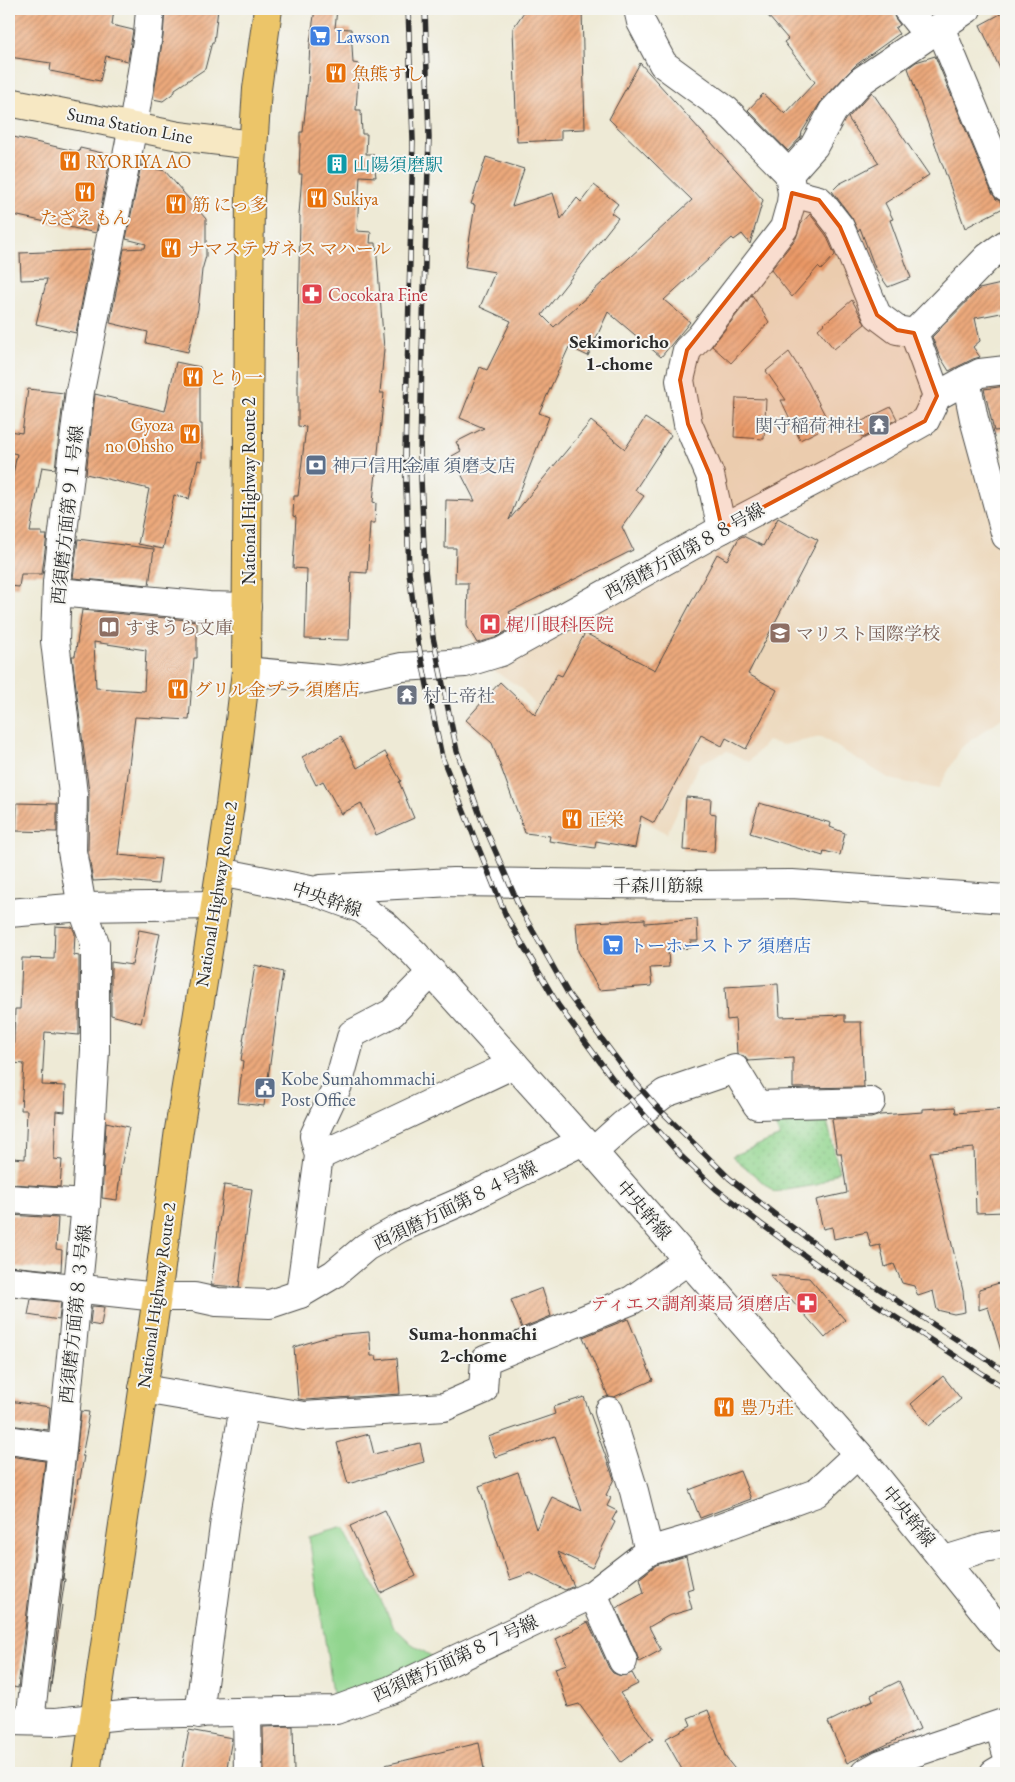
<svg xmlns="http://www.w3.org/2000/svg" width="1015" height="1782" viewBox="0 0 1015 1782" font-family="'EB Garamond','Noto Serif JP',serif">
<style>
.built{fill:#ecd7ba}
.grass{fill:url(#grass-dots);stroke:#5e805c}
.park{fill:#91d58e;stroke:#5e805c}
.building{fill:url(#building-hatch);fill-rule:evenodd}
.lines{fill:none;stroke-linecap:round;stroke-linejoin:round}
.minor-casing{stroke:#484845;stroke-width:30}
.tertiary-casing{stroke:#484845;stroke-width:30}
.secondary-casing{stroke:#484845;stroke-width:30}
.trunk-casing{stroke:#484845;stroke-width:30}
.minor{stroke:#fff;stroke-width:28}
.tertiary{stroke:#fff;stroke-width:28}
.secondary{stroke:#f7e8c3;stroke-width:28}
.trunk{stroke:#ecc569;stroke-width:28}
.rail-casing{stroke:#2b2b2b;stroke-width:5.5}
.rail{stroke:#f6f6f2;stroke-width:4;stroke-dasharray:11;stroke-linecap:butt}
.marked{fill:#df570e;fill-opacity:0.2;stroke:#df570e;stroke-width:4;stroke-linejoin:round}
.labels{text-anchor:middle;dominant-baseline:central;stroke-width:4;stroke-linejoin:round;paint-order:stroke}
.shop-label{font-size:18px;fill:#366cbe;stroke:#f6f6f2;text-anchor:start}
.food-label{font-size:18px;fill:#c56008;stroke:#f6f6f2;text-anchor:start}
.street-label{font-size:18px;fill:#2b2b2b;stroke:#f6f6f2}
.culture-label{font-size:18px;fill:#0d838f;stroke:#f6f6f2;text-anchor:start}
.health-label{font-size:18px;fill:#be3a42;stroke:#f6f6f2;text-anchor:start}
.worship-label{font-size:18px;fill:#5b616d;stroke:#f6f6f2;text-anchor:end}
.service-label{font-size:18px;fill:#4e5e75;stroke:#f6f6f2;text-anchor:start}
.education-label{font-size:18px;fill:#785e54;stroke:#f6f6f2;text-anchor:start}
.neighbourhood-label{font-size:19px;font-weight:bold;fill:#2b2b2b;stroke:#f6f6f2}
</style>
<defs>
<pattern id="grass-dots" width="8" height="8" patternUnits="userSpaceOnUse" patternTransform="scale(1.25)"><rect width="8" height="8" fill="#91d58e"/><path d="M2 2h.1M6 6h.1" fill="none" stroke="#7db77b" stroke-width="1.8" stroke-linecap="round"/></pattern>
<pattern id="building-hatch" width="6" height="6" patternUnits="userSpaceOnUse" patternTransform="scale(1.25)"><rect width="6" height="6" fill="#eca97c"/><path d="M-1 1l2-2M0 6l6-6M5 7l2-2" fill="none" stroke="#bf8a66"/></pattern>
</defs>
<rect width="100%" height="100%" fill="#f6f6f2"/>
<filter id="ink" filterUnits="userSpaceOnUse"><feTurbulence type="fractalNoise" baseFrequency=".02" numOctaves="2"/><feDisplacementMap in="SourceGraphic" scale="10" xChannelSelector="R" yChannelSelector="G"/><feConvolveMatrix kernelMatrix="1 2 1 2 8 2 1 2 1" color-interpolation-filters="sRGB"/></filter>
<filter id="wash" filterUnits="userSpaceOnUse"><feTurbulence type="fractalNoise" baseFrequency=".0096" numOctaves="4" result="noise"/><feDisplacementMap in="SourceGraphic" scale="20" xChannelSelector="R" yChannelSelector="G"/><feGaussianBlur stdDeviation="1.12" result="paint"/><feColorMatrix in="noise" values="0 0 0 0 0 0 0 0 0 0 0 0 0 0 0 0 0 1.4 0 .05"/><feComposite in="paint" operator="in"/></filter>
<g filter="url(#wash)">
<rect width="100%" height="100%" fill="#eeead6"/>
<path class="built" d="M964 399 1004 557 1006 575V715L961 748 938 789 890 779 821 737 783 745 767 741 749 762 727 751 700 763 667 833 514 753 534 704 521 688 493 670 616 597 913 438Z"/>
<path class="grass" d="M825 1112 839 1171 817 1185 774 1192 732 1156 780 1136 769 1114Z"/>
<path class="park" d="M344 1527 394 1627 412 1644 439 1661 334 1699 309 1537Z"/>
<g id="blocks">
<g class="building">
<path d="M9 9H114L112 25 133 30 128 61 106 56 100 81 50 71 51 63 9 57Z"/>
<path d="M165 9H218L214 42H212L205 69 175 89V92L163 101 153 99 163 37Z"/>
<path d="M315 9H337L335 28 351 29 353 63 359 64 356 110H361L362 134H367L366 154H373L376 177 360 176 357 231 371 232 370 243H376L384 349 380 393H384L373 502 376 503 375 523H370L367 573 351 572 349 640 305 639 307 569 293 568 296 517 293 516 294 496H298L306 427 298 426V381H297L300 216 299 215 302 174H299L300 146V132H303L308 83 310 43Z"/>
<path d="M526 9H582L585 129 561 130V140L517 142 513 28Z"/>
<path d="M762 9H892L895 18 900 25 895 28 899 34 856 65 822 100 802 132 801 137 788 151 748 110 763 94 785 114 815 82 784 42 788 39Z"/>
<path d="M1006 11V82L980 25Z"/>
<path d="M935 56 992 193 996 199 1000 201 1003 208 965 228 908 68 916 62Z"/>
<path d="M640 63 763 200 750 244 742 234 734 240 732 238 664 300 690 322 661 357 608 312 588 356 569 347 539 413 549 417 509 520 591 421 625 449 645 418 671 435 635 490 644 496 622 527 633 550 509 612 517 625 495 638 477 643 467 626 468 583H455L456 548H445L446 500 475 501 452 456 461 451 456 442 484 428 460 418 480 367 487 370 511 321 480 307 495 272 465 267 475 205 471 204 486 157 524 169 512 206 553 193 561 219 577 198 581 202 594 185 618 204 611 213 618 218 542 315 554 327 692 200 609 119Z"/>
<path d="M872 92 929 175 885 203 893 219 890 220 911 278 888 287 875 268 860 228 858 231 852 218 832 191 839 184 879 163 848 118Z"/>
<path d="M9 136 79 152 80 148 111 155 96 233 9 214Z"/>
<path d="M141 165 165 171 206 219V256L202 270 198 309 188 352 146 343 148 332 110 323 124 249 145 248 146 244 126 239Z"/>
<path d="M810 214 826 235 835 255 821 270 818 267 792 297 771 270 796 238 801 224Z"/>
<path d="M92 250 76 333 36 324 47 279 21 280 20 253Z"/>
<path d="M1001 284 1006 312 975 318 980 341 973 347 980 357 973 359 949 371 939 355 932 337 979 289Z"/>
<path d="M752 295 769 322 731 363 712 346Z"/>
<path d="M852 300 865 324 834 349 818 329Z"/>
<path d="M789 352 808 382 830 425 800 440 781 400H786L766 371Z"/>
<path d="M176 362 200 367V424H202V461L198 460 189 499 174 495 163 549 138 544 149 489 86 474 95 394 165 411Z"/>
<path d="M1006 386V430L994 431 984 389Z"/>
<path d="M28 389 64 393 55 469 42 467 30 532H42V535H47L42 574H21L19 587 9 586V494L17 454 9 452V431L22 433Z"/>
<path d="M736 398 766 399 764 439 734 437Z"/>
<path d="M891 407 897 419 863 438 856 424Z"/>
<path d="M778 518 818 540 748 674 777 690 746 749 726 738 722 746 701 735 654 823 641 816 635 848 596 841 595 848 549 841 550 836 525 833 492 743 466 720 500 682 535 715 557 674 562 676 585 633 655 670 717 554 727 560 739 538 743 536 763 546Z"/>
<path d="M78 539 154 549 149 585 73 578Z"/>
<path d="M82 610 197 621V658H194L189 720 135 717 118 855 161 859 158 884 113 880 93 881 88 850 89 792 72 656H75ZM94 642 146 650 144 691 96 688Z"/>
<path d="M341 736 357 768 385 752 401 781 399 782 414 818 376 835 361 803 341 814 323 781 316 785 302 757Z"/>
<path d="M686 797 711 799 710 813 716 814 714 852 683 850Z"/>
<path d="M17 803 57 804V832L16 831Z"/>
<path d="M759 803 831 823 830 827 845 833 840 855 824 851 823 856 750 833Z"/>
<path d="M645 919V923L697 919 698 941H690L691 948 668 950 669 967 650 968 652 986 599 990 578 951 576 923Z"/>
<path d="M55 926 72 927 75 933 74 955 79 956V1035L45 1032 42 1085 66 1086 65 1112 56 1111 54 1159 62 1160 60 1187 12 1184 13 1158 25 1159 27 1110H21L24 1064 13 1063 15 1009H20L22 958 54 959Z"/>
<path d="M139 930 160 934 141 1023 111 1015V962L132 965Z"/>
<path d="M255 965 283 972 264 1106 238 1103 243 1061 241 1060 244 1041H243Z"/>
<path d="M778 984 780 1017 845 1015V1022H861L864 1087 793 1088V1058L748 1061 744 1056 737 1054 735 1019 727 1020 725 987Z"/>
<path d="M955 1107 956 1113 1006 1109V1212L976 1213 974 1148 930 1152 963 1291 965 1312 954 1314 937 1310 933 1291 918 1296 914 1286 902 1283 894 1264 885 1267 880 1245 871 1247 867 1232 834 1239 832 1227 823 1229 816 1200 847 1193 841 1153H837L832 1119 871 1118 880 1115 923 1112V1109Z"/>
<path d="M106 1122 129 1127 121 1167 117 1200 102 1198Z"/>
<path d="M224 1185 252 1189 239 1287 211 1285Z"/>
<path d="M10 1215 58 1218 56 1249 62 1250 61 1271 9 1266 11 1239H9Z"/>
<path d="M770 1275 809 1278 845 1320 825 1338Z"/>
<path d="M1006 1281V1350L1001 1351 988 1307 979 1310V1289Z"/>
<path d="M542 1288 551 1316 522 1328 511 1300Z"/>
<path d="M31 1299 61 1302 59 1320 28 1315Z"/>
<path d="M92 1306 104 1307 101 1326 90 1324Z"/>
<path d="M628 1319 653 1380 614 1397 608 1396 583 1337Z"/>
<path d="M369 1332 371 1356H376L377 1360 397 1358 400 1394 305 1400 298 1399 294 1347 334 1335Z"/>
<path d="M943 1376 961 1399 929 1426 911 1404Z"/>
<path d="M584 1397 614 1479 606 1495 611 1498 607 1506 617 1511 612 1520 615 1522 592 1568 558 1552 574 1586 565 1590 530 1573 510 1580 479 1486 518 1472 536 1529 552 1497 582 1511 555 1436 495 1457 488 1437 555 1414 553 1407Z"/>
<path d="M9 1401 50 1407 48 1430 9 1425Z"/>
<path d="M81 1411 89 1412 87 1424 88 1425 82 1456H84L80 1479H78L70 1529 63 1579H65L61 1605H62L50 1693Z"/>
<path d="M369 1434 374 1454 420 1443 424 1462 348 1484 337 1443Z"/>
<path d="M9 1456 45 1461 18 1688 9 1686V1507L13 1469 9 1468Z"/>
<path d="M740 1471 751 1499 700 1518 689 1490Z"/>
<path d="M385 1510 416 1576 381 1593 350 1526Z"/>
<path d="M686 1556 693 1588 687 1590 692 1609 668 1616 649 1627 661 1650 639 1662 637 1655 616 1608 644 1593 640 1578 656 1565Z"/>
<path d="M588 1622 609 1668 613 1673 621 1676 632 1673 638 1684 620 1693 653 1739 621 1762 579 1704 568 1707 555 1668 567 1664 556 1639Z"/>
<path d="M899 1681 920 1729 847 1763 828 1722 873 1700 871 1695Z"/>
<path d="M708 1710 726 1758 738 1773H684L665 1739 691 1725 688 1718Z"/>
<path d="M293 1726 294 1773H264L263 1727Z"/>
<path d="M189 1730 232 1738 226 1773H181Z"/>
<path d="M479 1743 484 1769 463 1773H386L385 1765Z"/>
</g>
</g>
</g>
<g filter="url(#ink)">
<use href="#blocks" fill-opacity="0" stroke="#484845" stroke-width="1"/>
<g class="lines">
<g class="minor-casing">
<g id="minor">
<path d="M638 9 641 22 663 64 726 110 789 174"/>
<path d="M907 9 928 35"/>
<path d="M940 27 1006 187"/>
<path d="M789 174 814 146 833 111 861 81 967 9"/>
<path d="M792 193 819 200 840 227 877 315 897 330 914 333"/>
<path d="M914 333 988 257 1006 244"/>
<path d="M914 333 937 396"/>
<path d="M966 380 974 419 1006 536"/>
<path d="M722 529 710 475 688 424 680 380 687 350 700 337 784 228 791 203 792 193 789 174"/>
<path d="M58 592 209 606 247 607"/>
<path d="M246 671 342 680 402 667 465 663 501 652 722 529 877 448 925 421 937 396 966 380 980 373 1006 370"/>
<path d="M9 913 82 907 215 905"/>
<path d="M593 1152 623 1125 665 1093 735 1069 757 1105 871 1102"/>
<path d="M319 1156 514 1064"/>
<path d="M9 1199 86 1204"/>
<path d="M9 1281 157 1297H194L217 1302 270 1304 300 1294 334 1274 366 1247 400 1228 465 1200 583 1141"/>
<path d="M300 1294 319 1156 314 1136 338 1085 352 1034 392 1013 432 972"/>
<path d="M143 1389 304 1416 444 1407 483 1390 485 1360 632 1300 688 1260"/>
<path d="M609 1411 634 1491 649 1551"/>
<path d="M9 1440 62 1448"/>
<path d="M945 1560 984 1548 1006 1544"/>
<path d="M593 1594 623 1661"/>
<path d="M247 1712 248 1773"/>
<path d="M199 1714 227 1504 244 1407"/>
<path d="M9 1721 56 1722 133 1714 336 1710 391 1690 593 1594 649 1551 693 1538 816 1493 858 1454"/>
<path d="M30 1721 62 1448 86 1204 95 1050V943L82 907 72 851 73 794 55 641 57 582 80 391 133 126 148 35 150 9"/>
<path d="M999 1726 1006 1751"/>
<path d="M865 1773 881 1764 1006 1722"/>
<path d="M994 1773 1006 1766"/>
</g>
</g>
<g class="tertiary-casing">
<g id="tertiary">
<path d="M220 872 310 890 362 909 385 925 415 954 593 1152 858 1454 1006 1638"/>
<path d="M321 889 453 882 688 885 792 884 1006 899"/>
</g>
</g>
<g class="secondary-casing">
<path id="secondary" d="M9 102 179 136 253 145"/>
</g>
<g class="trunk-casing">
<path id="trunk" d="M86 1773 157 1297 179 1130 210 939 230 805 246 671 250 196 257 89 268 9"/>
</g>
<use href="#minor" class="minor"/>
<use href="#tertiary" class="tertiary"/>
<use href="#secondary" class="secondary"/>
<use href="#trunk" class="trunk"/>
<g class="rail-casing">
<g id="rail">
<path d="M408 9 413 140 405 455 409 572 418 642 442 757 506 916 558 1005 615 1082 680 1155 716 1189 761 1224 837 1279 1006 1389"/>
<path d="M425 9 429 138 422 353 420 456 425 569 433 637 457 751 481 818 520 908 569 995 628 1074 656 1106 729 1178 773 1213 846 1267 1006 1372"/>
</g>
</g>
<use href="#rail" class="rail"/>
</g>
</g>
<path class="marked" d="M792 193 819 200 840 227 877 315 897 330 914 333 937 396 925 421 722 529 710 475 688 424 680 380 687 350 784 228Z"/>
<defs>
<g id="supermarket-square" transform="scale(1.125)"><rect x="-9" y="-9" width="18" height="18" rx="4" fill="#3f7fe0" stroke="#f6f6f2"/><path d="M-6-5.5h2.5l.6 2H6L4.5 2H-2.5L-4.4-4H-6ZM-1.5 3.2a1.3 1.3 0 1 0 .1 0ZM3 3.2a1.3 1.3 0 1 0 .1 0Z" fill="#fff"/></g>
<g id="restaurant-square" transform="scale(1.125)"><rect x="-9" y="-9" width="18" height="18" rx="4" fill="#e8710a" stroke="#f6f6f2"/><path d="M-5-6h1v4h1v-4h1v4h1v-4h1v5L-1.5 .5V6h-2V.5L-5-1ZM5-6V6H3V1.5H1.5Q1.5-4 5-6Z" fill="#fff"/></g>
<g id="building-square" transform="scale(1.125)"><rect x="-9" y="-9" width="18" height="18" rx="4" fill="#0f9aa8" stroke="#f6f6f2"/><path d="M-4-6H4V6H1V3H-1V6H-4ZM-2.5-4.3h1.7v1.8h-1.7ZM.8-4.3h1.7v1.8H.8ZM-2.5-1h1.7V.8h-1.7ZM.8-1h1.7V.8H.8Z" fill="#fff"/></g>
<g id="pharmacy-square" transform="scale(1.125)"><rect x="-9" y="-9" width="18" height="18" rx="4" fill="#e0444e" stroke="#f6f6f2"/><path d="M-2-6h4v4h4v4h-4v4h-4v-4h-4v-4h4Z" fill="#fff"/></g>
<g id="temple-square" transform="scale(1.125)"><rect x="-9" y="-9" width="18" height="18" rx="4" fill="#6b7280" stroke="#f6f6f2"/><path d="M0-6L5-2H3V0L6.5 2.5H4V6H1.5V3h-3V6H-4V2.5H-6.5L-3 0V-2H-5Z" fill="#fff"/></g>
<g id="bank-square" transform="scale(1.125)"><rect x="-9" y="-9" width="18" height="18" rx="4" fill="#5c6f8a" stroke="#f6f6f2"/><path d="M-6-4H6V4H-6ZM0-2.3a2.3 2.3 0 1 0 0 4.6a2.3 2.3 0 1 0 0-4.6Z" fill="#fff"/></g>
<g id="hospital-square" transform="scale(1.125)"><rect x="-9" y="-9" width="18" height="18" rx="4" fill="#e0444e" stroke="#f6f6f2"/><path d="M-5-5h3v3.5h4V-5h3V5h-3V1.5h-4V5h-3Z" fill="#fff"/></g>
<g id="library-square" transform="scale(1.125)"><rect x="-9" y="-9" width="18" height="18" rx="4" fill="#8d6e63" stroke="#f6f6f2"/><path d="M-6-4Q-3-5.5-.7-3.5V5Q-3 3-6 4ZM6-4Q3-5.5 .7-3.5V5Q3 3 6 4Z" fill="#fff"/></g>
<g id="school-square" transform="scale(1.125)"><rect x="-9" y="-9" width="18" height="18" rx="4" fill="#8d6e63" stroke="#f6f6f2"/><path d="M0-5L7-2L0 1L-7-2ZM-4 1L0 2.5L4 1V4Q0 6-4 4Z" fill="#fff"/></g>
<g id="civic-square" transform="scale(1.125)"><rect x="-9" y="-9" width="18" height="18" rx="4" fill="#5c6f8a" stroke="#f6f6f2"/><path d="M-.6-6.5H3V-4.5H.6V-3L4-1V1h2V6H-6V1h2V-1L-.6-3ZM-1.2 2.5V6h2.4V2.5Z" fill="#fff"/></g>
</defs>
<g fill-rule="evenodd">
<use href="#supermarket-square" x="320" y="36"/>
<use href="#restaurant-square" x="336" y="73"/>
<use href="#restaurant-square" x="70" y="161"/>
<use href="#building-square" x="337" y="164"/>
<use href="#restaurant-square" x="85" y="192"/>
<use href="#restaurant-square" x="317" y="198"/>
<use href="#restaurant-square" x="176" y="204"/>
<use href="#restaurant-square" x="171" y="248"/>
<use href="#pharmacy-square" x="312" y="294"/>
<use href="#restaurant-square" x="193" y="377"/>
<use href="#temple-square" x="879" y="425"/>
<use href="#restaurant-square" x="190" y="434"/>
<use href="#bank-square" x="316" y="465"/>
<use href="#hospital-square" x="490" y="624"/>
<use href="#library-square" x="109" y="627"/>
<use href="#school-square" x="780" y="633"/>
<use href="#restaurant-square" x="178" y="689"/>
<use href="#temple-square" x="407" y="695"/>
<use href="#restaurant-square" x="572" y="819"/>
<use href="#supermarket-square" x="613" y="945"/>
<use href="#civic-square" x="265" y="1088"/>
<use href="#pharmacy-square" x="807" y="1303"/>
<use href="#restaurant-square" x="724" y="1407"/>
</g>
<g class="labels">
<g class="shop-label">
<text x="336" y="36">Lawson</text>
<text x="629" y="945">トーホーストア 須磨店</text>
</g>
<g class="food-label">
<text x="352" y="73">魚熊すし</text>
<text x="86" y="161">RYORIYA AO</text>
<text x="333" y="198">Sukiya</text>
<text x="192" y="204">筋 にっ多</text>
<text x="85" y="217" text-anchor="middle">たざえもん</text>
<text x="187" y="248">ナマステ ガネス マハール</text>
<text x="209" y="377">とり一</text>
<text x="174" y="424" text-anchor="end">Gyoza<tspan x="174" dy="21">no Ohsho</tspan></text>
<text x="194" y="689">グリル金プラ 須磨店</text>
<text x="588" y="819">正栄</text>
<text x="740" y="1407">豊乃荘</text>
</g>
<g class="street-label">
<text transform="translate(130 125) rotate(11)">Suma Station Line</text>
<text transform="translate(248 491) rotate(-90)">National Highway Route 2</text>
<text transform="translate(67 515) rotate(-84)">西須磨方面第９１号線</text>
<text transform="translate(684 551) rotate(-29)">西須磨方面第８８号線</text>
<text x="658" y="885">千森川筋線</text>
<text transform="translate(216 894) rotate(-81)">National Highway Route 2</text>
<text transform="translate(327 899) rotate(19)">中央幹線</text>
<text transform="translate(455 1205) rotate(-26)">西須磨方面第８４号線</text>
<text transform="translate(644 1210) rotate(49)">中央幹線</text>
<text transform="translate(156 1295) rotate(-82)">National Highway Route 2</text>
<text transform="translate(75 1314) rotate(-84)">西須磨方面第８３号線</text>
<text transform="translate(909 1516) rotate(51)">中央幹線</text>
<text transform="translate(455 1658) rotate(-25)">西須磨方面第８７号線</text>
</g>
<g class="culture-label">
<text x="353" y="164">山陽須磨駅</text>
</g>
<g class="health-label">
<text x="328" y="294">Cocokara Fine</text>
<text x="506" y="624">梶川眼科医院</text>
<text x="791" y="1303" text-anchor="end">ティエス調剤薬局 須磨店</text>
</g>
<g class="worship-label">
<text x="863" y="425">関守稲荷神社</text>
<text x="423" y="695" text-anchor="start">村上帝社</text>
</g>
<g class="service-label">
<text x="332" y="465">神戸信用金庫 須磨支店</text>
<text x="281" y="1078">Kobe Sumahommachi<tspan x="281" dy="21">Post Office</tspan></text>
</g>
<g class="education-label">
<text x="125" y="627">すまうら文庫</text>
<text x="796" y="633">マリスト国際学校</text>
</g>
<g class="neighbourhood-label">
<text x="619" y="341">Sekimoricho<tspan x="619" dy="22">1-chome</tspan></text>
<text x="473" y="1333">Suma-honmachi<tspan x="473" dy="22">2-chome</tspan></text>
</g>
</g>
<rect width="1015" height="1782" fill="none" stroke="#f6f6f2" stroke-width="30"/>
</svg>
